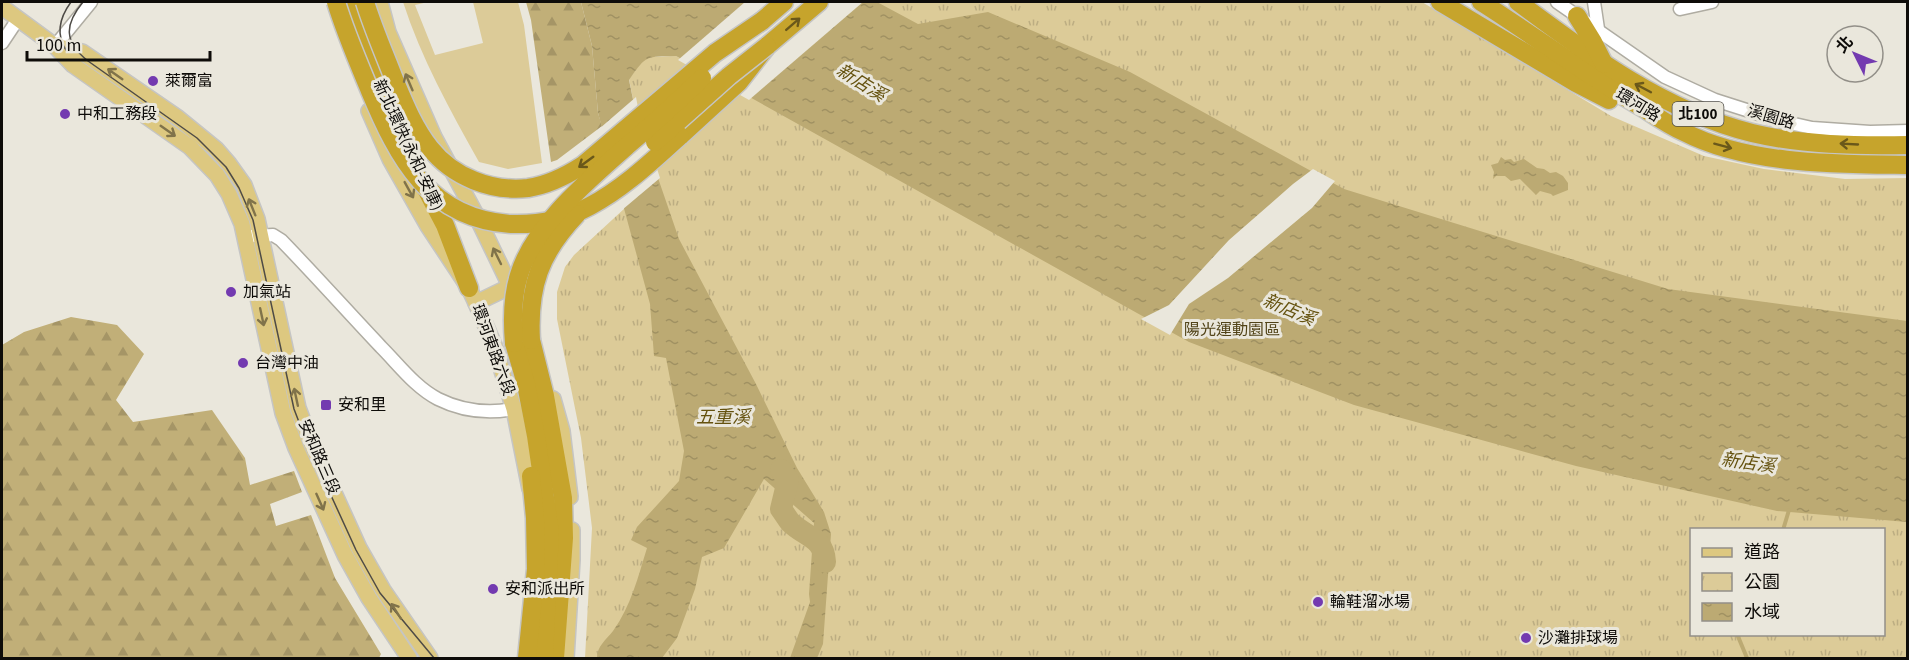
<svg xmlns="http://www.w3.org/2000/svg" width="1909" height="660" viewBox="0 0 1909 660" font-family="'Source Sans 3','Noto Sans TC',sans-serif">
<style>
.grass{fill:#dccb98}
.forest{fill:url(#forest-firs)}
.park{fill:url(#park-tufts);fill-rule:evenodd}
.water{fill:url(#water-ripples)}
.pier{fill:#eae7dc}
.lines{fill:none;stroke-linecap:round;stroke-linejoin:round}
.stream{stroke:#bcaa73;stroke-width:4}
.river{stroke:#bcaa73;stroke-width:22}
.minor-casing{stroke:#afaca2;stroke-width:15}
.major-casing{stroke:#c5c5c4;stroke-width:18}
.highway-casing{stroke:#c5c5c4;stroke-width:21}
.minor{stroke:#fff;stroke-width:12}
.major{stroke:#ddc880;stroke-width:15}
.highway{stroke:#c6a42c;stroke-width:18}
.tram{stroke:#4e4b46;stroke-width:1.5}
.highway-bridge-casing{stroke:#c5c5c4;stroke-width:21;stroke-linecap:butt}
.highway-bridge{stroke:#c6a42c;stroke-width:18}
.oneway{stroke:#6a581a}
.oneway2{stroke:#80734a}
.poi-dot{fill:#733ab0;stroke:#eae7dc;stroke-width:2}
.labels{text-anchor:middle;dominant-baseline:central;stroke-width:6;stroke-linejoin:round;paint-order:stroke}
.shield{fill:#eae7dc;stroke:#504e48;stroke-width:1.5}
.shield-label{font-size:15px;font-weight:bold;fill:#0e0c09}
.poi-label{font-size:16px;fill:#0e0c09;stroke:#eae7dc;text-anchor:start}
.street-label{font-size:16px;fill:#0e0c09;stroke:#eae7dc}
.park-label{font-size:16px;fill:#514318;stroke:#eae7dc}
.water-label{font-size:18px;font-style:italic;fill:#65520f;stroke:#eae7dc}
</style>
<defs>
<pattern id="forest-firs" width="22" height="20" patternUnits="userSpaceOnUse" patternTransform="scale(1.5)"><rect width="22" height="20" fill="#c1af78"/><path d="M5 1l3.5 6h-7zM16 11l3.5 6h-7z" fill="#a59566"/></pattern>
<pattern id="park-tufts" width="24" height="20" patternUnits="userSpaceOnUse" patternTransform="scale(1.5)"><rect width="24" height="20" fill="#dccb98"/><path d="M3 7l-1-3M5 7V3M7 7l1-3M15 17l-1-3M17 17v-4M19 17l1-3" fill="none" stroke="#bcad82"/></pattern>
<pattern id="water-ripples" width="26" height="14" patternUnits="userSpaceOnUse" patternTransform="scale(1.5)"><rect width="26" height="14" fill="#bcaa73"/><path d="M2 4q2-2 4 0t4 0M15 11q2-2 4 0t4 0" fill="none" stroke="#a09162"/></pattern>
</defs>
<rect width="100%" height="100%" fill="#eae7dc"/>
<path class="grass" d="M403 2H428L415 5 435 55 483 43 473 2H518L524 25 542 163 508 169 479 162C450 110 421 58 403 2Z"/>
<g class="forest">
<path d="M526 2H581L592 46 598 113 602 126 557 160 551 162 531 20Z"/>
<path d="M71 317 117 325 144 354 116 400 133 422 212 410 245 458 250 485 294 471 302 492 270 504 276 526 311 515 335 578 381 654 379 658H2V345L24 332Z"/>
</g>
<path class="park" d="M863 2H1422L1611 116 1704 156 1764 169 1845 179 1907 178V658H585L592 528 581 438 557 319V292L565 267 574 255 625 208 636 114 629 79 642 61 650 57 676 56 752 98ZM1692 530H1884V634H1692Z"/>
<g class="water">
<path d="M581 2H877L918 24 988 12 1130 72 1344 189 1668 289 1907 321V522L1777 511 1576 466 1354 405 1189 342 676 56C646 57 647 54 629 80L636 114 679 239 756 384 797 468 824 512 831 534 823 644 817 658H790L810 602 809 594 814 523 764 479 724 548 702 557 695 589 677 638 662 658H597C597 646 606 640 613 631 631 606 638 577 647 548L631 540 637 527 679 481 684 451 666 358 654 356 650 304 598 113 592 46Z"/>
<path d="M1501 157 1505 160 1511 159 1514 162 1524 159 1537 168 1544 169 1550 173 1556 172 1563 176 1568 183V190L1553 196 1551 194 1540 191 1536 195 1520 179 1511 181 1505 176H1496L1493 179 1494 172 1491 165 1498 163Z"/>
</g>
<g class="pier">
<path d="M745 2H863L749 100 678 60Z"/>
<path d="M636 97 639 113 660 178 622 210 599 129Z"/>
<path d="M1313 169 1335 181 1312 208 1228 278 1189 304 1170 335 1141 319 1169 305 1229 240 1293 184Z"/>
</g>
<g class="lines">
<g class="stream">
<path d="M1783 530 1789 510"/>
<path d="M1737 634 1747 658"/>
</g>
<path class="river" d="M781 470 788 480 781 509C784 513 787 518 790 522 805 537 824 537 825 562"/>
<g class="minor-casing">
<g id="minor">
<path d="M1557 2 1665 77 1715 100 1781 121 1812 128 1870 132 1908 131"/>
<path d="M1594 2 1598 29"/>
<path d="M1680 9 1712 2"/>
<path d="M2 43 18 19"/>
<path d="M55 46 91 2"/>
<path d="M252 236 273 235 281 240C315 275 347 311 381 347 399 365 415 387 438 399 462 411 487 414 514 409"/>
</g>
</g>
<g class="major-casing">
<g id="major">
<path d="M380 2 388 32 434 137 475 213 516 298"/>
<path d="M2 7 55 46 73 65 190 147 217 175 229 194 242 224 283 413 296 448 345 555 369 598 409 658"/>
<path d="M55 46 82 52 178 118 216 149 229 164 244 185 257 219 298 408 310 440 359 548 383 590 430 658"/>
<path d="M369 111 390 159 428 226 469 288 476 303 494 345 514 409 530 489"/>
<path d="M476 303 511 286"/>
<path d="M553 399 562 431 570 497"/>
<path d="M566 658 572 560V530"/>
</g>
</g>
<g class="highway-casing">
<g id="highway">
<path d="M351 2 373 70 403 140"/>
<path d="M1440 2 1576 83 1609 100"/>
<path d="M1481 2C1536 37 1588 76 1645 109 1657 117 1670 126 1684 132 1748 165 1837 164 1908 165"/>
<path d="M1518 2C1590 56 1664 111 1752 133 1802 145 1857 146 1908 145"/>
<path d="M1577 16 1593 42 1604 64"/>
<path d="M762 21 784 2"/>
<path d="M680 136 739 82 767 46 819 2"/>
<path d="M425 187 445 225 469 288"/>
<path d="M531 340 545 396 563 498 564 538 555 658"/>
<path d="M514 343 526 384 536 436 550 532 544 658"/>
<path d="M527 658 536 569 535 518 531 476"/>
</g>
</g>
<use href="#minor" class="minor"/>
<use href="#major" class="major"/>
<use href="#highway" class="highway"/>
<g class="tram">
<path d="M83 2C64 25 64 42 88 61L197 138 226 167 239 188 253 220 294 409 307 443 356 550 380 593 434 658"/>
<path d="M66 50C55 33 60 17 71 2"/>
</g>
<g class="highway-bridge-casing">
<g id="highway-bridge">
<path d="M336 2C345 32 358 62 370 91 398 158 429 219 511 224 538 225 566 219 590 206 624 188 652 161 680 136"/>
<path d="M365 2C373 28 384 53 394 79 404 103 414 128 430 148 453 177 491 192 528 188 548 185 566 176 583 165L715 53 762 21"/>
<path d="M655 142 729 76 767 46"/>
<path d="M531 340C528 286 540 253 577 214"/>
<path d="M514 343C512 320 512 297 519 275 534 225 589 180 627 146 653 124 678 101 702 78"/>
</g>
</g>
<use href="#highway-bridge" class="highway-bridge"/>
</g>
<defs><path id="oneway-shaft" d="M-6 0H5M1.5-3L5.5 0L1.5 3" fill="none" stroke-width="1.6" stroke-linecap="round" stroke-linejoin="round" transform="scale(1.5)"/></defs>
<g class="oneway">
<use href="#oneway-shaft" transform="translate(793 24) rotate(-41)"/>
<use href="#oneway-shaft" transform="translate(1643 88) rotate(-152)"/>
<use href="#oneway-shaft" transform="translate(1849 144) rotate(-177)"/>
<use href="#oneway-shaft" transform="translate(1723 146) rotate(15)"/>
<use href="#oneway-shaft" transform="translate(586 162) rotate(144)"/>
</g>
<g class="oneway2">
<use href="#oneway-shaft" transform="translate(115 74) rotate(-145)"/>
<use href="#oneway-shaft" transform="translate(409 82) rotate(-113)"/>
<use href="#oneway-shaft" transform="translate(168 131) rotate(35)"/>
<use href="#oneway-shaft" transform="translate(409 190) rotate(61)"/>
<use href="#oneway-shaft" transform="translate(252 207) rotate(-112)"/>
<use href="#oneway-shaft" transform="translate(497 256) rotate(-116)"/>
<use href="#oneway-shaft" transform="translate(262 317) rotate(78)"/>
<use href="#oneway-shaft" transform="translate(296 397) rotate(-102)"/>
<use href="#oneway-shaft" transform="translate(320 502) rotate(66)"/>
<use href="#oneway-shaft" transform="translate(396 611) rotate(-123)"/>
</g>
<g class="poi-dot">
<circle cx="153" cy="81" r="6"/>
<circle cx="65" cy="114" r="6"/>
<circle cx="231" cy="292" r="6"/>
<circle cx="243" cy="363" r="6"/>
<rect x="320" y="399" width="12" height="12" rx="3"/>
<circle cx="493" cy="589" r="6"/>
<circle cx="1318" cy="602" r="6"/>
<circle cx="1526" cy="638" r="6"/>
</g>
<g class="labels">
<rect class="shield" x="1672.5" y="102" width="51" height="24" rx="4.5"/>
<g class="shield-label">
<text x="1698" y="114">北100</text>
</g>
<g class="poi-label">
<text x="165" y="81">萊爾富</text>
<text x="77" y="114">中和工務段</text>
<text x="243" y="292">加氣站</text>
<text x="255" y="363">台灣中油</text>
<text x="338" y="405">安和里</text>
<text x="505" y="589">安和派出所</text>
<text x="1330" y="602">輪鞋溜冰場</text>
<text x="1538" y="638">沙灘排球場</text>
</g>
<g class="street-label">
<text transform="translate(1638 105) rotate(31)">環河路</text>
<text transform="translate(1771 117) rotate(17)">溪園路</text>
<text transform="translate(408 145) rotate(65)">新北環快(永和-安康)</text>
<text transform="translate(493 350) rotate(70)">環河東路六段</text>
<text transform="translate(319 457) rotate(67)">安和路三段</text>
</g>
<g class="park-label">
<text x="1232" y="330">陽光運動園區</text>
</g>
<g class="water-label">
<text transform="translate(861 83) rotate(32)">新店溪</text>
<text transform="translate(1289 310) rotate(23)">新店溪</text>
<text x="723" y="417">五重溪</text>
<text transform="translate(1748 463) rotate(8)">新店溪</text>
</g>
</g>
<rect width="1909" height="660" fill="none" stroke="#0e0c09" stroke-width="6"/>
<rect x="1690" y="528" width="195" height="108" fill="#eae7dc" stroke="#928f88" stroke-width="1.5"/>
<rect x="1702" y="548" width="30" height="9" fill="#ddc880" stroke="#928f88" stroke-width="1.5"/>
<text x="1744" y="558" font-size="18" fill="#0e0c09">道路</text>
<rect x="1702" y="573" width="30" height="18" fill="url(#park-tufts)" stroke="#928f88" stroke-width="1.5"/>
<text x="1744" y="588" font-size="18" fill="#0e0c09">公園</text>
<rect x="1702" y="603" width="30" height="18" fill="url(#water-ripples)" stroke="#928f88" stroke-width="1.5"/>
<text x="1744" y="618" font-size="18" fill="#0e0c09">水域</text>
<g transform="translate(1855 54) rotate(313)"><circle r="28" fill="#eae7dc" stroke="#928f88" stroke-width="1.5"/>
<path d="M0-4.5L10 22L0 15L-10 22Z" fill="#733ab0"/>
<text y="-9" font-size="16" font-weight="bold" text-anchor="middle" fill="#0e0c09">北</text>
</g>
<path d="M27 51v9h183v-9" fill="none" stroke="#0e0c09" stroke-width="3"/>
<text x="36" y="51" font-size="18" fill="#0e0c09" stroke="#eae7dc" stroke-width="4.5" paint-order="stroke">100 m</text>
</svg>
